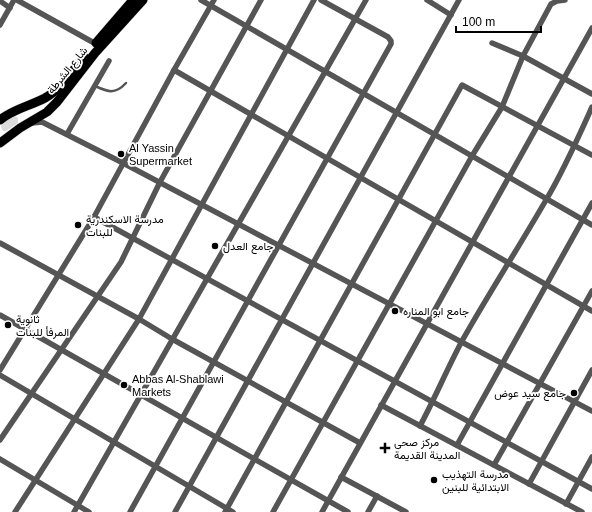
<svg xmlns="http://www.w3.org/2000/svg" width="592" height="512" viewBox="0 0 592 512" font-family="Helvetica,Vazirmatn,sans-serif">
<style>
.park{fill:#dcdcdc}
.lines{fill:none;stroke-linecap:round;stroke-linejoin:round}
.primary-casing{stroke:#dbdbdb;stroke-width:10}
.service{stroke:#555;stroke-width:2.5}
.minor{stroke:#555;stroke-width:5.5}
.primary{stroke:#000;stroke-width:9}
.poi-dot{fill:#000;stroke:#fff;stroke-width:1.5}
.labels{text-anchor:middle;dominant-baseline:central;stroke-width:3.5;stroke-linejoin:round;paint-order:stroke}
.street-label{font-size:11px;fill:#000;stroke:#fff}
.poi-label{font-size:11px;fill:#000;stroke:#fff;text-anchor:start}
</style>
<rect width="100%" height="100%" fill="#fff"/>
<path class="park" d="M14 115 18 118V123L6 131H3L1 127 2 123Z"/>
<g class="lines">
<g class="primary-casing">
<g id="primary">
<path d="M96 43 133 0"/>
<path d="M0 120C13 109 30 106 45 98 61 89 72 71 84 57"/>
<path d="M0 143 20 128 47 112 57 102 95 53 143 0"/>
</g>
</g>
<path class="service" d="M95 86C108 92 115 95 126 83"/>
<g class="minor">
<path d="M17 0 96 44"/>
<path d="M201 0 592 225"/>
<path d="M427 0 451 15"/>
<path d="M0 1 10 8"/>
<path d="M0 25 14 0"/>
<path d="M492 43 523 56 592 94"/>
<path d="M174 70 592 311"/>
<path d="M32 123 42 122 123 163 592 411"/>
<path d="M67 134 109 61"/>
<path d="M94 217 592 489"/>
<path d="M0 243 139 319 172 339 360 443"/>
<path d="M0 315 348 512"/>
<path d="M0 370 94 217 174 70 214 0"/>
<path d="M0 375 233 512"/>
<path d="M381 405 582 512"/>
<path d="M420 426C435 398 447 369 462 341 489 293 519 247 546 200 564 170 578 138 592 107"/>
<path d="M0 440 121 262 160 182 261 0"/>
<path d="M457 445 592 203"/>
<path d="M0 459 89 512"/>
<path d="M494 465 592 291"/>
<path d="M341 477 406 512"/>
<path d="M529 484 592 370"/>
<path d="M566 504 592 457"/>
<path d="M15 512 139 319 314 0"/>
<path d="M74 512 366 0"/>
<path d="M130 512 391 44V41L388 37 321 0"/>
<path d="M175 512 459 0"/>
<path d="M225 512 462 85 592 155"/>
<path d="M273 512 472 156 502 107 523 56 551 4 557 1 565 0"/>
<path d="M322 512 592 28"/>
<path d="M368 512 377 496"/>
</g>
<use href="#primary" class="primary"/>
</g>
<g class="poi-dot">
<circle cx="121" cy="154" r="4"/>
<circle cx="78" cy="225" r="4"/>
<circle cx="215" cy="246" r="4"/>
<circle cx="395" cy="311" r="4"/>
<circle cx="8" cy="325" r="4"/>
<circle cx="124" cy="385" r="4"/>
<circle cx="574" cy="393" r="4"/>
<path d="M383 442h4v4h4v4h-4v4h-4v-4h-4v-4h4z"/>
<circle cx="434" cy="480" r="4"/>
</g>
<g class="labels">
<g class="street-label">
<text transform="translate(67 70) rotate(-51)">شارع الشرطة</text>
</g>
<g class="poi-label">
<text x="129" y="148">Al Yassin<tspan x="129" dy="13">Supermarket</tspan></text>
<text x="86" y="219">مدرسة الاسكندرية<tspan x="86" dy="13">للبنات</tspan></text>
<text x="223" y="246">جامع العدل</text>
<text x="403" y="311">جامع ابو المناره</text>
<text x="16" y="319">ثانوية<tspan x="16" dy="13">المرفأ للبنات</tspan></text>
<text x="132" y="379">Abbas Al-Shablawi<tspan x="132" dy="13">Markets</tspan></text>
<text x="566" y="393" text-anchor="end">جامع سيد عوض</text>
<text x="394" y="442">مركز صحي<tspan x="394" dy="13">المدينة القديمة</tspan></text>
<text x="442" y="474">مدرسة التهذيب<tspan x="442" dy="13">الابتدائية للبنين</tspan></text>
</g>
</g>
<path d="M456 26v6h85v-6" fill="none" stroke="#000000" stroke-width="2"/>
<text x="462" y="26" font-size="12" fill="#000000" stroke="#ffffff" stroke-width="3" paint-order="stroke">100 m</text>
</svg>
